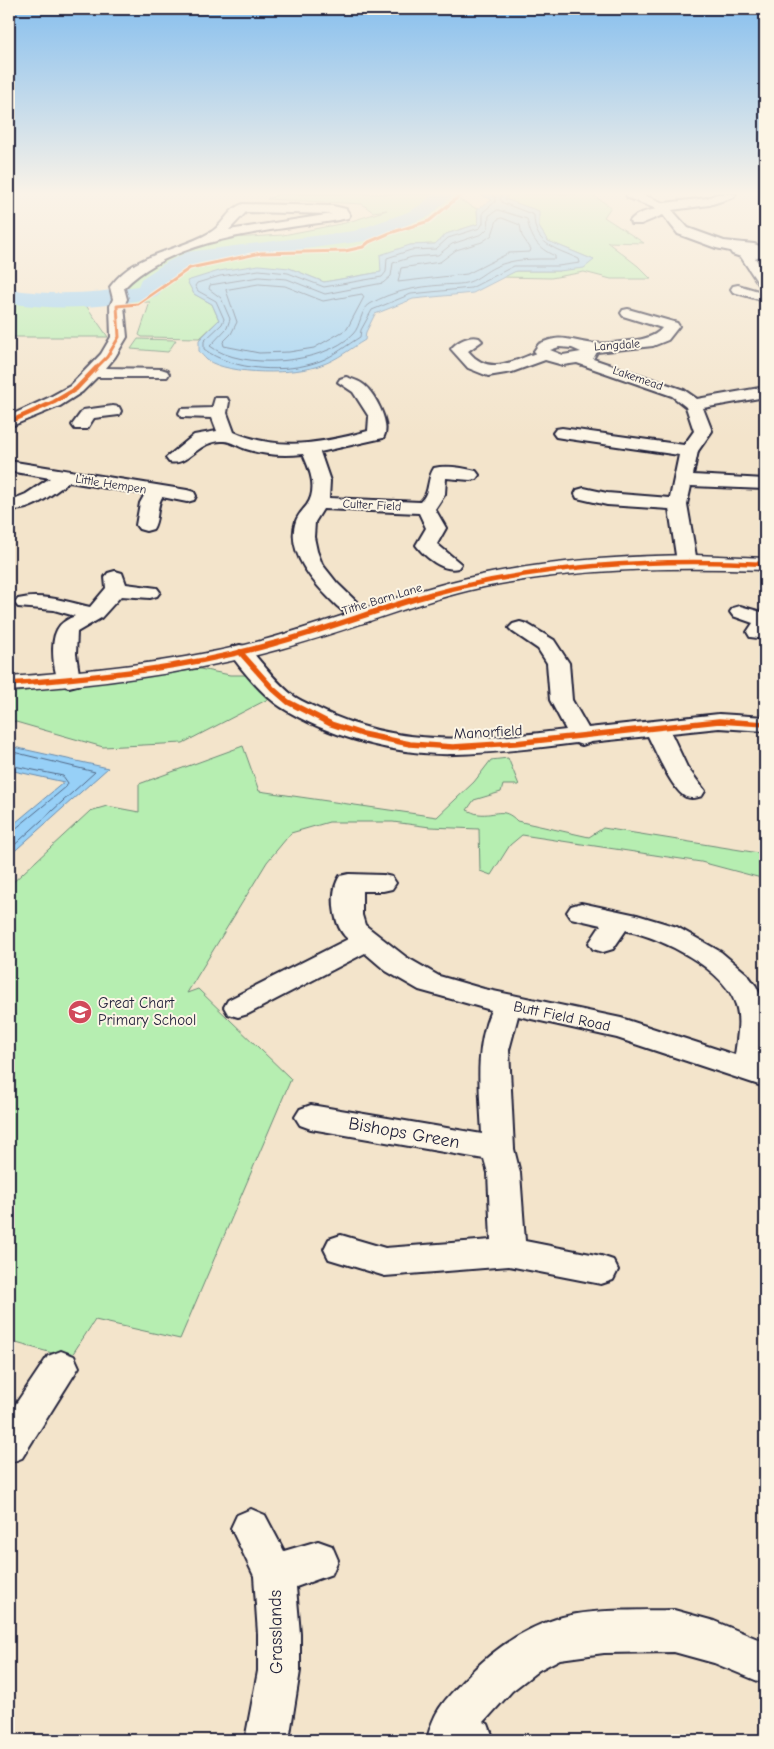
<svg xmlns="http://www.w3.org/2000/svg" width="774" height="1749" viewBox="0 0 774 1749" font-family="'Comic Neue',sans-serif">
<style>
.green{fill:#b6eeb1;stroke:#6c8876}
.water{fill:#97d0f7;stroke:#688aac}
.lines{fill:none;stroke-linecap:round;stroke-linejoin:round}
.shore{stroke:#516886;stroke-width:1}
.river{fill:#97d0f7;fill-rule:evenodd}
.street-casing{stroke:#22223b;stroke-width:4}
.secondary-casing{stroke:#22223b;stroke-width:3}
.street{fill:#fcf5e5;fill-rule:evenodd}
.secondary{fill:#fcf5e5;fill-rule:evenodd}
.cycleway-far2-casing{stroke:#fcf5e5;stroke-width:5}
.cycleway-far1-casing{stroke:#fcf5e5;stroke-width:6}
.cycleway-casing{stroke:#fcf5e5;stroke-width:8}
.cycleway-far2{stroke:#e8590c;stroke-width:3}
.cycleway-far1{stroke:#e8590c;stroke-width:4.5}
.cycleway{stroke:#e8590c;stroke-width:5.5}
.labels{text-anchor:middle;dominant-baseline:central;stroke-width:4;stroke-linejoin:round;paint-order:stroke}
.far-street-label{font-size:12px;fill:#22223b;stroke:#fcf5e5}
.street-label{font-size:15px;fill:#22223b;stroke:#fcf5e5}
.poi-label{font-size:15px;fill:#22223b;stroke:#fcf5e5;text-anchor:start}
.near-street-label{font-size:18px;fill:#22223b;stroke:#fcf5e5}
</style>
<rect width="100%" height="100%" fill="#f3e4cb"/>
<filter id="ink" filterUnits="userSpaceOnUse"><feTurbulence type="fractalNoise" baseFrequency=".02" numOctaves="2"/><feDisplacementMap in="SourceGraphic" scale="10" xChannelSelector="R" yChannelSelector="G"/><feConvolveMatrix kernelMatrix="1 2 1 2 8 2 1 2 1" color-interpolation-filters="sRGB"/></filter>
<g filter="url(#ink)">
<g class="green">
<path d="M280 194H463L456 198 477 209 478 224 446 234 435 244 410 245 381 272 324 282 289 268 188 281 194 294 212 304 219 320 200 338 142 337 139 335 150 302 126 303 124 282 149 264 215 239 283 235 345 223 387 210 373 212 362 204 267 199Z"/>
<path d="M511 194H591L611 207 604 217 644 243 607 242 638 266 651 279H611L584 272 551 278 500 277 516 271H559L594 260 548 241 539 227 504 199Z"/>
<path d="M9 301 85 304 108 337H9Z"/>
<path d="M138 339 176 340 168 352 131 349Z"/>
<path d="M200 669 230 675H250L272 697 183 743 103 747 9 720V693Z"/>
<path d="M243 746 259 791 437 817 474 782 491 760 508 758 519 785H503L501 792 474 800 467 810C470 811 475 814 479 814 495 816 503 806 517 821L589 837 603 828 765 854V879L701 862 522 835 510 845 491 875 480 871 479 829 430 827 393 822H329L291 833 267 862 187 993 198 989 291 1079 180 1339 95 1320 70 1358 9 1341V886L90 811 107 806 139 812V784Z"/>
</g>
<g class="water">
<path d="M480 194H501L507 196 505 199 539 211V227L548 241 594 260 584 268 559 271H516L473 293 413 299 375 314 366 332 365 340C351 348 337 360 321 365 297 375 229 375 207 360 204 357 201 354 199 351V340L219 320 212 304 194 294 187 281 219 271 259 265 289 268 324 282 381 272 380 255 410 245 435 244 446 234 478 224 477 209 492 200Z"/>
<path d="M9 746 108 768 9 856V828L64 782 9 770Z"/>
</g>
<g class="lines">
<g class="shore">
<path d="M491 194 495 197V202L483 212V223L480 228 448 238 436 249 411 250 387 258 386 272 382 277 324 287 288 273 259 270 220 276 197 283 195 286 198 291 216 301 224 319 222 324 204 341V349C232 371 287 374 320 361 334 356 347 345 360 337L361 330 372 310 411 294 471 288 514 266H558L580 263 579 259C555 248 534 245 534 215L503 203 500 199 502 194"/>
<path d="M498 210 527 219C531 238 537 248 555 256V259C534 259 514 258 495 267 486 271 478 279 469 282 461 285 451 284 442 285 417 287 392 291 370 304 360 310 361 326 353 334 324 364 243 371 210 346L227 328 230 319 221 298 209 289 210 285 259 277 287 279 325 294 383 283 391 276 393 263 412 257 438 255 452 244 482 234 488 228 489 216Z"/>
<path d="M502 218 520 225 522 236 531 249 530 252 509 253 467 274 398 282 401 268 440 262 456 250 482 242 492 235 497 220Z"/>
<path d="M259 284 285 286 323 301 362 294 364 297 347 329 314 348 289 352 259 353 224 346 223 342 231 334 237 322 226 290Z"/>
<path d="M9 751 95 772 9 850"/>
<path d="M9 765 63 776 68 783 66 787 14 830 9 831"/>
</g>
<path class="river" d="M433 194H454L430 216 365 241 200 263 160 286 161 291 158 296C109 308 58 311 9 303V289C52 296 95 294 138 286L141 279 165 263 187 252 354 231 408 212 422 204Z"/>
<g class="street-casing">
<g id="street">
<path d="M626 194H641L664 203 707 198 717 194H736L734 197 709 205 672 210 688 228 724 241 754 244 765 248V254L755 258 765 273V287L760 286 741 257 732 254 730 251 716 248 678 234 663 215 641 224H631L630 221C636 213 647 211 657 209L628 198Z"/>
<path d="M243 204 333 206 346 209 350 215 348 218 333 221C268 231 172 238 124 288L127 299 124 306 127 337 115 357 106 368 161 369 167 371 169 374 167 377H97L82 392 60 406 9 427V416L48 398 70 386 101 354 111 337 110 306 113 299 110 287C135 252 177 252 211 232 223 225 229 208 243 204ZM246 212 332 214 229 230Z"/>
<path d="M738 285 765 293V301L733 292 731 289 733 286Z"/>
<path d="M628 309 677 323 679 326 668 340 653 346 597 352 593 359 684 390 697 399 765 387V397L703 408 712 431 698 451 693 475 765 479V489L691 486 687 504 697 562 694 566 687 568 680 566 677 562 669 509 607 505 577 498 575 494 577 490 584 488 607 493 670 498 679 455 562 438 556 437 553 433 556 429 562 428 684 445 694 431 686 407 672 396 577 363 563 365 545 360 512 372 488 376 468 368 451 349C457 341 470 335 479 338L482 341 468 351C489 376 510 362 536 353L534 351 539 344C561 334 567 340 588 343 597 345 637 341 646 338 653 336 658 333 662 328L623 316 621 313 623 310ZM559 347 572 348 581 352 563 355 550 350Z"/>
<path d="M346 377C352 379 359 381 364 385 375 394 392 425 383 438L320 452 330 481 329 498 420 502C431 492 426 480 434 468 446 465 464 468 476 471L479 475 476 479 470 480 446 478 445 494 435 509 446 528 437 544 461 564 458 568C443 572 425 557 416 545L426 528 419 513 323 509 315 522 314 537 317 551 322 564 337 583 372 617 369 621C355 625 348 615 337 606 316 586 285 553 296 521 298 515 303 510 307 505 318 489 310 470 303 454 284 456 264 455 246 449 239 447 231 441 224 441 198 439 189 467 169 462L166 458 194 435 217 431 212 418 181 417 179 413 181 409 212 408 215 398H227L229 402 227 413 234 432C279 452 323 443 368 431L369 417 353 392 338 382 340 379Z"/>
<path d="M113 406 119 407 121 411 119 415 94 418 87 429H75L72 425 83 410Z"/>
<path d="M9 461 187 490 194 492 196 496 194 500 187 502 162 497C156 507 159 520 153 529L146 531 139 529 136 525 140 503 145 494 69 482C53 493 30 514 9 509V501L26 494 50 478 9 471Z"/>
<path d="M115 571 122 573 126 584 157 588 160 592 157 596 150 598 121 596 101 618 77 632 76 654 80 680 77 685 69 687 61 685C53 673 50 643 57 630 61 622 68 619 75 616L54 610 18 607 15 603 18 599C41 593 66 601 90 607L106 588 105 577 108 573Z"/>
<path d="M740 606 765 613V637L758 638 750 637 747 632 753 623 733 616 730 612 733 608Z"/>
<path d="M520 622 527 624 554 640 569 663 572 700 588 728 719 714 765 717V731L719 728 671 733 687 767 705 791 702 796C696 798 691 799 686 797 672 790 655 750 648 736L591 742 582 745 576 743C536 748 495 753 455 754 399 756 328 737 281 707 263 696 241 669 229 652L232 647 240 645 248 647C263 664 277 684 295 697 303 702 311 705 319 709 399 749 481 740 566 730L550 700 547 663 538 649 513 632 509 628 513 624Z"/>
<path d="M349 874 383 875 392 877 396 883 392 889 383 891H362V915L365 925 406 957 439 976 484 989 621 1018 735 1055C737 1039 741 1020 736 1005 725 969 662 938 628 931L626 930 613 949 603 952 593 949 589 943 601 925 571 918 567 912 571 906 581 903 637 915 677 927 721 952 747 974 756 986 765 1005V1087L617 1038 518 1016 509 1050 514 1149 520 1173 525 1241 601 1256 613 1260 618 1270 613 1280 601 1284 509 1266 385 1276 329 1259 324 1249 329 1239 341 1235 385 1248 491 1240 488 1173 484 1159 311 1129 300 1125 295 1117 300 1109 311 1105 482 1134C480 1091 474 1051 491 1010L419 990 386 971 365 953 248 1014 238 1017 228 1014 224 1007 228 1000 348 939C333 927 329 892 340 876Z"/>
<path d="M61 1351 74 1356 79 1367 22 1458 9 1463V1414L48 1356Z"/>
<path d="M251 1509 265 1515 284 1551 318 1541 332 1546 338 1560 332 1574 296 1587 300 1634V1671L289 1740H245L258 1671V1634L254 1576 231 1528 237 1515Z"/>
<path d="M674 1610 714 1621 765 1642V1684L714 1663 674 1652 604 1653 560 1659 539 1670 512 1691 484 1722 488 1724 494 1740H427C434 1710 444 1701 464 1680 490 1652 520 1630 556 1619 588 1608 639 1611 674 1610Z"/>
</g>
</g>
<g class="secondary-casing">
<path id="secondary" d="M695 555 765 558V570C671 567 577 568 484 587 414 602 349 631 280 649 192 673 100 685 9 691V677C88 671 168 663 245 645 313 628 379 601 447 583 528 562 612 556 695 555Z"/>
</g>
<use href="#street" class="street"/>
<use href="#secondary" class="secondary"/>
<g class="cycleway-far2-casing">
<path id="cycleway-far2" d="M95 369 107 357 119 337 117 306 138 304 190 268 261 253 345 251 363 247 369 242 390 233 429 221 462 194"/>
</g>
<g class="cycleway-far1-casing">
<g id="cycleway-far1">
<path d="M9 422 54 402 76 389 96 368"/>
<path d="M428 595C538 565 652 558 765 564"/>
</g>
</g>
<g class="cycleway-casing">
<g id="cycleway">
<path d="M240 652 273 689 288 702 331 724 362 734 410 744 453 747 515 743 719 721 765 724"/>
<path d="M9 684C97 677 187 668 272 644 326 630 378 609 432 594"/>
</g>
</g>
<use href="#cycleway-far2" class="cycleway-far2"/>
<use href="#cycleway-far1" class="cycleway-far1"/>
<use href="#cycleway" class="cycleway"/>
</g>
</g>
<linearGradient id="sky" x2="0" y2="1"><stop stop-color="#87bfee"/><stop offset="0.44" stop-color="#faf3e8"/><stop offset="1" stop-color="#faf3e8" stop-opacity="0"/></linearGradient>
<rect width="774" height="439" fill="url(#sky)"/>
<defs>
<g id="school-disc" transform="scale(1.25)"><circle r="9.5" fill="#d1495b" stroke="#fcf5e5"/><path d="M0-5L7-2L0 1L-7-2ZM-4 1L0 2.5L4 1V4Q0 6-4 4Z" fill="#fff"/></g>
</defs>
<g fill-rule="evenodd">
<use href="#school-disc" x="80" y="1012"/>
</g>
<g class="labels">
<g class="far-street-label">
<text transform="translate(617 345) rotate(-4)">Langdale</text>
<text transform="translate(638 378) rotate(19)">Lakemead</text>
<text transform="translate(111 484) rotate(9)">Little Hempen</text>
<text transform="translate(372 505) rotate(3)">Culter Field</text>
<text transform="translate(382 599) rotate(-17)">Tithe Barn Lane</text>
</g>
<g class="street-label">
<text transform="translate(488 732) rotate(-3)">Manorfield</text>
<text transform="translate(562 1016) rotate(12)">Butt Field Road</text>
</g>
<g class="poi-label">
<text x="98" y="1003">Great Chart<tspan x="98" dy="17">Primary School</tspan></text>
</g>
<g class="near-street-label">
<text transform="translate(404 1133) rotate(10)">Bishops Green</text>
<text transform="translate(276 1632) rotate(-91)">Grasslands</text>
</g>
</g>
<rect width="774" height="1749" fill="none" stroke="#fcf5e5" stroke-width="30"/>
<rect x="15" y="15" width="744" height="1719" fill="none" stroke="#22223b" stroke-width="2" filter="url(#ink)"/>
</svg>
